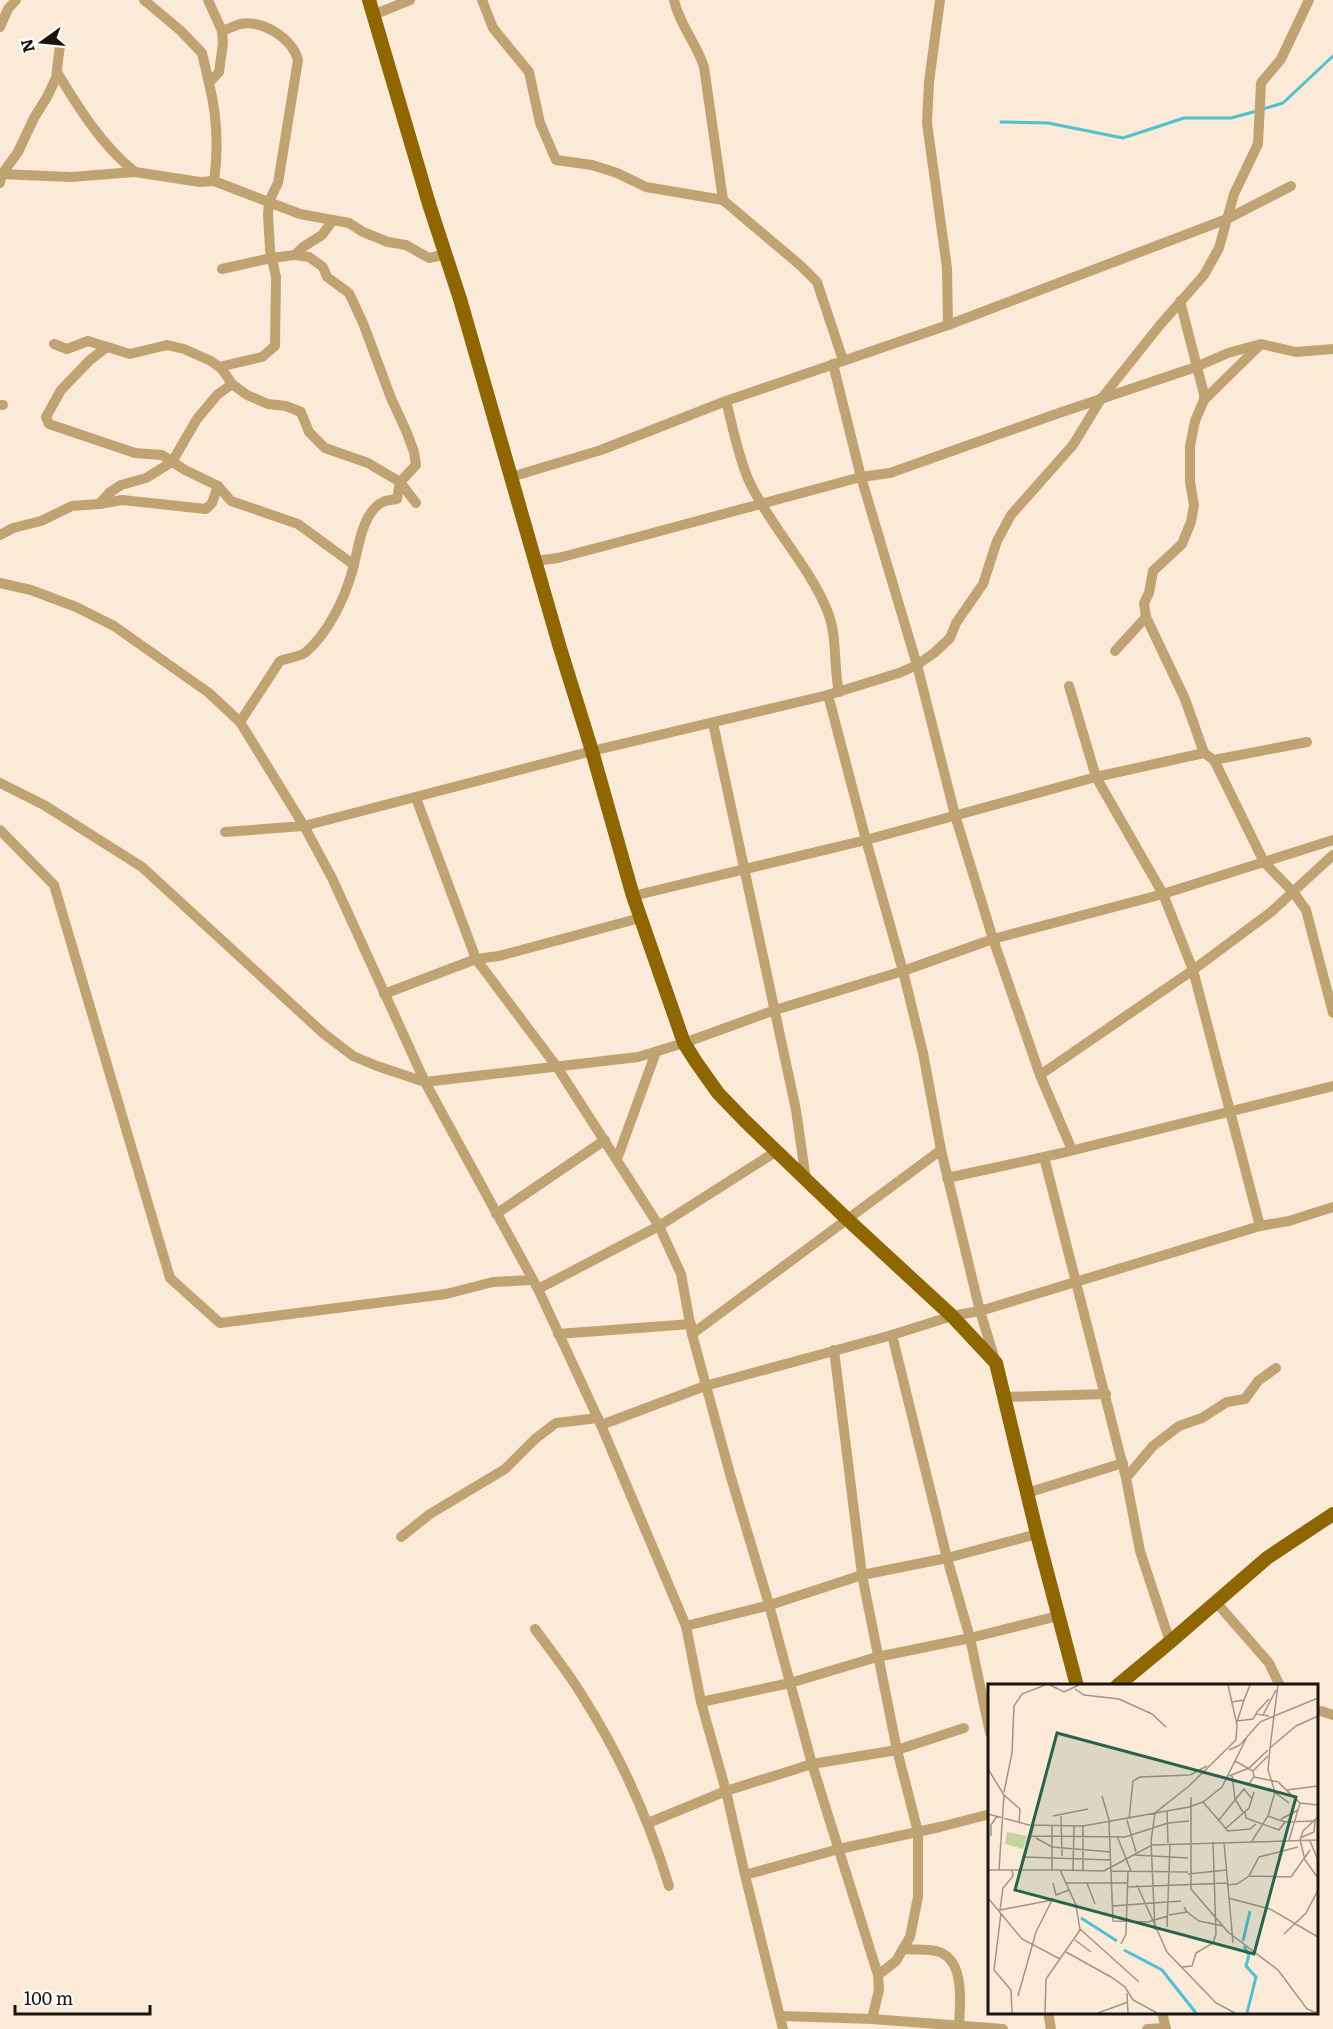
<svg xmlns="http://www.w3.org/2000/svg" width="1333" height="2029" viewBox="0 0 1333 2029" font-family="Literata,serif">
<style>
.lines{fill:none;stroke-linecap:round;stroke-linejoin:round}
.stream{stroke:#51c0d1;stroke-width:3}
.minor{stroke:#bfa373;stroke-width:10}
.major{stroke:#8e6602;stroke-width:14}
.inset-river{fill:none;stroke:#51c0d1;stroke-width:3}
.inset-road{fill:none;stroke:#a19488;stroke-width:1.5}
.view{fill:#27634d;fill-opacity:0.15;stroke:#27634d;stroke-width:3}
.inset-edge{fill:none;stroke:#19140e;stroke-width:3}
</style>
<rect width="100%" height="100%" fill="#fcead9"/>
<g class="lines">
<g class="stream">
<path d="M1263 109 1283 103 1333 56"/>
<path d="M1001 122 1048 123 1123 138 1184 118H1231L1257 111"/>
</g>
<g class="minor">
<path d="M144 0 181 31 202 53 209 83"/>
<path d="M208 0 222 31 223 43 219 72 209 83C217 116 219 147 214 181"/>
<path d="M482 0 493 28 529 72 540 123 556 160 592 165 617 173 646 187 723 200 801 266 817 282 843 360"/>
<path d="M674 0C679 24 697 44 704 67L723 200"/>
<path d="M940 0 929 82 927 123 947 268 948 325"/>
<path d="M373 15 410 0"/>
<path d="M0 27 8 9 16 0"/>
<path d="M57 72C78 107 102 146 135 172"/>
<path d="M0 174 71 177 135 172 200 182 214 181 300 214 349 223 363 232 388 242 406 245 429 258 447 254"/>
<path d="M0 183 2 174 18 152 34 118 47 97 56 78 60 45"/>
<path d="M222 269 271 258 295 255 303 247 322 235 333 220"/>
<path d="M54 344 67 349 88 341 130 354 167 345 184 349 211 361 222 369 232 384 247 395 268 404 286 406 301 412 309 432 325 448 368 463 400 482 416 503"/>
<path d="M107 347 90 360 61 390 46 417 49 424 135 453 162 455 185 470 218 486 231 501 298 524 354 565"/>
<path d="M833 364 861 477 917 665 955 815 993 939 1040 1075 1072 1150"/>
<path d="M222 369 223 366 262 357 275 346 276 277 270 250 268 214 269 201 278 183 298 60C292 38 263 20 240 24 234 26 228 29 222 31"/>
<path d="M1204 400 1259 346"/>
<path d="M726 401C733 428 738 456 749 481 770 526 808 564 827 610 838 636 833 665 839 692"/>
<path d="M0 405H3"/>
<path d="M511 477 601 450 726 401 948 325 1227 219 1291 186"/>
<path d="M100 504 122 500 206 509 212 503 218 486"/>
<path d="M0 535 13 528 41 521 72 506 99 504 109 493 121 485 146 478 172 462 197 419 217 395 232 384"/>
<path d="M535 561 558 558 608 545 861 477 890 473 1059 413 1196 367 1228 353 1261 344 1296 352 1333 349"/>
<path d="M0 583 31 590 76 607 114 626 209 693 240 722 304 826 332 878 425 1082 538 1289 601 1425 686 1626 701 1702 726 1791 745 1875 783 2029"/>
<path d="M1146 617 1144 603 1149 593 1153 571 1182 544 1191 522 1194 505 1190 482V446L1195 421 1204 400V394L1180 301"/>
<path d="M1115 651 1146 617 1185 699 1204 753"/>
<path d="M1069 686 1096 777 1163 894 1193 970 1260 1226"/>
<path d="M828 695 866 840 903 971 923 1053 941 1150 980 1311 995 1360"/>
<path d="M240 722 280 661C287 658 300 657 306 652 328 633 344 600 352 572 358 553 361 512 383 502 387 500 393 500 397 499L400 482 416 465 414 452 407 433 391 398 363 323 349 293 327 277 323 267 309 257 295 255"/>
<path d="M713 723 796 1110 806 1180"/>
<path d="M1214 760 1264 862 1294 893 1306 910 1333 1013"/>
<path d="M0 783 44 805 142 867 323 1033 353 1056 377 1066 425 1082 638 1057 684 1043 775 1010 903 971 993 939 1163 894 1333 840"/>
<path d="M416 798 476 959 557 1067 659 1226 681 1274 692 1334 730 1474 768 1601 812 1764 878 1975 879 1990 872 2019"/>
<path d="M0 830 54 885 170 1278 220 1323 446 1294 493 1282 532 1280"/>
<path d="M225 832 304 826 592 751 828 695 899 673 917 665 934 653 950 638 956 623 983 584 997 541 1011 515 1073 445 1101 399 1160 325 1204 275 1219 248 1234 194 1258 144 1261 83 1281 59 1309 0"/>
<path d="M633 896 866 840 1096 777 1204 753 1214 760 1307 742"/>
<path d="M384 994 476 959 499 956 640 918"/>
<path d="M1040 1075 1193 970 1271 912 1333 855"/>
<path d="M1044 1157 1126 1478 1140 1551 1170 1642"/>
<path d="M617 1159 656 1052"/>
<path d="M947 1178 1062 1153 1333 1086"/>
<path d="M496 1214 605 1140"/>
<path d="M538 1289 659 1226 777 1151"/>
<path d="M558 1334 691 1324"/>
<path d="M692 1334 941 1150"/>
<path d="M892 1335 947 1558 970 1638 990 1733"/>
<path d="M834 1350 862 1575 897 1750 918 1832V1897L910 1937 896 1961 878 1975"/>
<path d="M1005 1397 1106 1394"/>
<path d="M601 1425 705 1386 892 1335 952 1316 980 1311 1260 1226 1289 1221 1333 1207"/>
<path d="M1126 1478 1153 1446 1179 1426 1202 1418 1227 1402 1245 1399 1258 1381 1276 1368"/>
<path d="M1027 1493 1123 1463"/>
<path d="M401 1537 430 1514 505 1469 535 1439 556 1423 598 1418"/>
<path d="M1215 1601 1269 1663 1280 1686"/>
<path d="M686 1626 770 1605 862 1575 947 1558 1037 1534"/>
<path d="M535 1629C551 1651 569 1673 583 1697 620 1755 649 1820 669 1886"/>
<path d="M701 1702 790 1683 877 1657 970 1638 1058 1616"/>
<path d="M1321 1711 1333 1715"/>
<path d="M648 1823 726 1791 812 1764 897 1750 964 1728"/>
<path d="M745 1875 839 1849 940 1827 990 1814"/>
<path d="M903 1949C914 1950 926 1949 936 1951 966 1958 960 2004 959 2026"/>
<path d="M1048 2012 1051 2029"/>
<path d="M1162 2012 1166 2029"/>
<path d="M781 2016 872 2019 1003 2029"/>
<path d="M1147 2029 1166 2028"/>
</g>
<g class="major">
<path d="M369 0 429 204 460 299 560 648 592 751 633 896 684 1043 696 1062 718 1093 745 1121 848 1220 952 1316 996 1363 1037 1534 1077 1686"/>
<path d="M1117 1686 1170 1642 1267 1558 1333 1514"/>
</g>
</g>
<g transform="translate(988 1684)">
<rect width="330" height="330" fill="#fcead9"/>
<path d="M19 148 39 152 35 165 17 160Z" fill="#c4d59e"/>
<path class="inset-river" d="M93 234 129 257M255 257 262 227M256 262 261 271 258 282 268 293 259 329M136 266 174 286 208 329"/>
<path class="inset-road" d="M62 1 76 8 91 1M87 5 96 11 131 15 164 30 178 43M244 18 256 16 262 1M268 29 281 15M275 31 288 6M249 37 265 35 268 30 281 32M249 38 256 16M282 64 286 32 330 14M241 66 252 61 272 38 286 32 290 1M247 77 265 87 266 93 260 101M0 85 16 111 11 186M265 87 280 72M244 91 247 115 255 128M241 92 261 84 280 66M266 93 290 98 312 119 330 121M281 104 301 119M299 106 330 102M16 108 24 69 26 22 34 10 57 1M16 111 32 125 31 138M114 112 122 139M203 113V205L240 248 290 286 319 325 329 329M215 118 240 147 262 145 268 140M179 127 180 159M257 127 258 134 291 146 297 138M0 130 41 141 95 142 201 123 215 118 234 103 259 53M65 132 100 125M73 132 74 172M280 132 297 138 327 137 326 148 312 154M330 133 315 147 312 156 317 176 330 194M141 135 145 97 152 93 202 91 219 82M293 135 310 126M139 136 148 168M230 137 256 105 264 115M121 139 125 237 160 238 180 232M64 141V186M237 145 261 124 266 108M3 152V141L9 132M43 152 137 153 180 139 201 137M129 152 143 187M48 154 64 163 123 168M301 156 312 119M264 157 280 132 287 108 280 86 282 64 308 42 330 32M322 157 330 176M236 158 245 259M147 171 200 174M36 173 123 176M0 186H72M24 186 25 192 15 204 12 226 64 216M33 186 46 141M85 186 86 142M95 187V142M123 187 200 188M200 190 238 186M261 192 303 193 322 166M65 199 68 211 81 206M78 199H139M99 199 107 220M149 201 179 268 228 319 247 329M239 201 249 200 261 192 271 173 310 163M139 203 239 199M0 214 34 255 72 275M240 214 282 225 330 253M124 222 193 217M199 228 211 237 235 242M13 229 6 286 23 306 24 329M181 231 199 228 196 223M179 243 182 160M92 245 151 298M167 246 163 157 167 129 201 102 248 56 249 41 240 1M296 250 318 229 330 206M87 256 103 268M133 260 138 250 140 187M78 268 123 293 137 303 145 316 169 329M194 283 204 282 208 269 225 259 228 250 225 158M139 309 140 329M30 312 48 248 65 214M57 329 58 295 92 246 88 221 72 186 116 187 164 161 330 156M110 329 140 318"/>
<path class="view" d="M69 49 308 113 266 270 27 206Z"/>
<rect width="330" height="330" class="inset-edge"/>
</g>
<g transform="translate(42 42) rotate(255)" stroke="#fefaf7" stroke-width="4.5" paint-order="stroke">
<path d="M0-4.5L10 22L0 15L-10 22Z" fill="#19140e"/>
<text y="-9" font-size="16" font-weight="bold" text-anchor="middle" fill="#19140e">N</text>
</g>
<path d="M15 2005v9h135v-9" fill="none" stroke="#19140e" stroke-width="3"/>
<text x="24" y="2005" font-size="18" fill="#19140e" stroke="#fefaf7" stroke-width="4.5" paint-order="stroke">100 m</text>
</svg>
